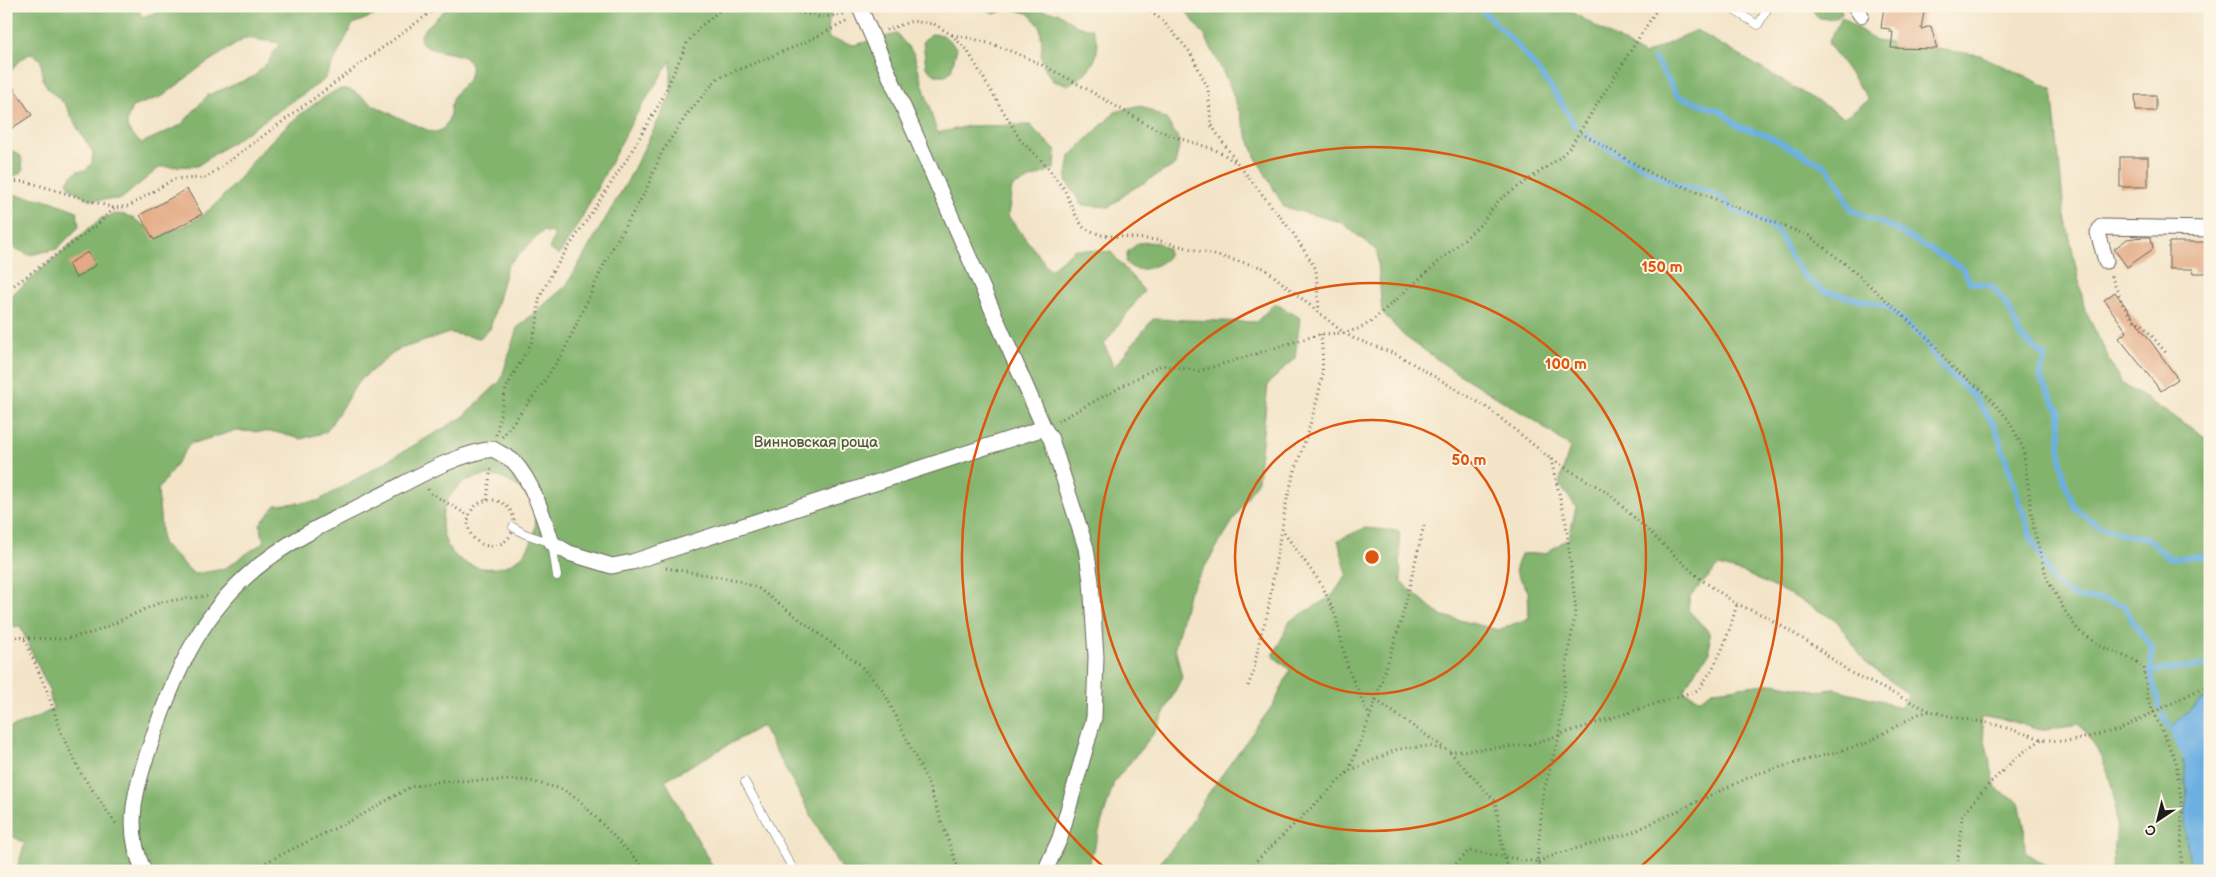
<svg xmlns="http://www.w3.org/2000/svg" width="2216" height="877" viewBox="0 0 2216 877" font-family="'Balsamiq Sans',sans-serif">
<style>
.forest{fill:#83b46e;stroke:#506845;fill-rule:evenodd}
.water{fill:#6cb0e2;stroke:#44667f}
.lines{fill:none;stroke-linecap:round;stroke-linejoin:round}
.stream{stroke:#6cb0e2;stroke-width:5.5}
.building{fill:#e3aa85}
.lane-casing{stroke:#676258;stroke-width:9}
.street-casing{stroke:#676258;stroke-width:17}
.path{stroke:#676258;stroke-width:3;stroke-dasharray:1 4;stroke-linecap:butt}
.lane{stroke:#fff;stroke-width:8}
.street{stroke:#fff;stroke-width:15}
.ring{fill:none;stroke:#de560d;stroke-width:2.5}
.labels{text-anchor:middle;dominant-baseline:central;stroke-width:4;stroke-linejoin:round;paint-order:stroke}
.park-label{font-size:15px;fill:#4c5c3f;stroke:#fcf5e5}
.centre{fill:#de560d;stroke:#fcf5e5;stroke-width:2.5}
.ring-label{font-size:15px;text-anchor:middle;font-weight:bold;fill:#de560d;stroke:#fcf5e5;stroke-width:4;stroke-linejoin:round;paint-order:stroke}
</style>
<rect width="100%" height="100%" fill="#fcf5e5"/>
<filter id="ink" filterUnits="userSpaceOnUse"><feTurbulence type="fractalNoise" baseFrequency=".02" numOctaves="2"/><feDisplacementMap in="SourceGraphic" scale="10" xChannelSelector="R" yChannelSelector="G"/><feConvolveMatrix kernelMatrix="1 2 1 2 8 2 1 2 1" color-interpolation-filters="sRGB"/></filter>
<filter id="wash" filterUnits="userSpaceOnUse"><feTurbulence type="fractalNoise" baseFrequency=".0096" numOctaves="4" result="noise"/><feDisplacementMap in="SourceGraphic" scale="20" xChannelSelector="R" yChannelSelector="G"/><feGaussianBlur stdDeviation="1.12" result="paint"/><feColorMatrix in="noise" values="0 0 0 0 0 0 0 0 0 0 0 0 0 0 0 0 0 1.4 0 .05"/><feComposite in="paint" operator="in"/></filter>
<g filter="url(#wash)">
<rect width="100%" height="100%" fill="#f3e4c8"/>
<g class="forest">
<path d="M13 6H137L142 17 176 6H397L353 24 324 80 197 166 160 167 121 199 91 200 71 189 67 181 77 171 86 170 92 163 93 152 78 129 65 104 49 90 43 80 41 61 35 55 29 54 17 63 6 77V45L10 39 9 25ZM246 38 280 43 268 62 253 77 208 95 181 125 142 143C126 130 123 127 132 107L163 96 203 65Z"/>
<path d="M449 6H833L829 20 828 38 854 45 897 34 914 54 937 133 969 126 1030 125 1056 151 1055 168 1012 187 1008 216 1050 270 1075 249 1111 252 1144 291 1104 344 1114 367 1153 319 1256 322 1275 303 1300 318 1295 358 1268 384 1258 480 1188 594 1175 647 1182 677 1154 733 1114 782 1087 871H842L762 726 665 780 715 871H16L25 843 6 833V729L34 719 53 709 49 690 20 626 6 627V300L100 219C127 206 135 222 158 234 213 224 233 181 269 143 287 124 312 104 335 91 338 90 342 88 346 89 354 90 362 98 369 102 375 107 429 132 434 132 438 132 442 130 444 127 453 118 448 106 454 96 458 88 468 83 470 75 480 47 433 57 423 44 421 42 421 39 420 37L425 29ZM671 60V95L627 182 566 286 517 328 501 380 463 417 318 501 276 505 260 524 264 542 224 569 194 574 162 543 158 490 190 444 234 431 275 432 301 439 326 432 359 381 397 350 449 333 480 338 490 329 507 266 543 231 555 234 549 249 559 255 581 219 633 120ZM488 475C561 486 542 575 484 568 471 567 459 561 451 551 436 530 440 501 460 485 468 478 478 477 488 475Z"/>
<path d="M983 6H1041L1044 11 1059 13 1076 26 1092 29C1106 55 1090 73 1068 85L1053 81 1046 71 1041 55 1042 45 1040 26 1028 13 1009 8 994 14Z"/>
<path d="M1182 6H1562L1644 55 1696 30 1844 117 1869 100 1828 43 1842 17 1876 41 1980 55 2052 89 2064 211 2085 310 2121 383 2210 440V871H2110C2121 831 2118 786 2097 749 2092 741 2085 732 2079 724L2039 730 1997 717 1980 718 1996 789 2019 802 2024 825 2025 852 2041 863 2060 871H1152L1186 832 1205 798 1275 702 1290 670 1273 656 1290 621 1332 596 1347 574 1338 540 1365 528 1399 531 1401 582 1440 615 1498 630 1529 618 1528 591 1515 571 1521 554 1546 553 1569 538 1576 507 1559 484 1570 447 1537 422 1454 371 1404 336 1382 312 1377 251 1341 222 1284 207 1255 156 1230 86 1205 36ZM1719 566 1744 573 1791 595 1837 621 1865 662 1909 695 1900 708 1883 701 1835 689 1815 691 1774 683 1714 690 1700 699 1683 691 1697 668 1710 652 1709 632 1688 610 1690 596Z"/>
<path d="M1812 6H1840L1842 14C1838 18 1824 20 1818 17 1815 15 1813 10 1812 6Z"/>
<path d="M931 34 943 35 957 48 951 71 946 75H935L926 67 923 41Z"/>
<path d="M1140 105 1166 119 1180 141 1175 165 1131 190 1109 207 1082 205 1066 181 1070 156 1115 112Z"/>
<path d="M6 147 21 156 23 171 8 180Z"/>
<path d="M6 193 51 201 77 211 79 227 57 249 29 255 6 244Z"/>
<path d="M1148 242 1158 243 1168 249V257C1158 267 1135 276 1126 262L1128 251 1139 243Z"/>
</g>
<path class="water" d="M2210 695V871H2191L2185 829 2187 791 2183 753 2171 728 2191 708Z"/>
<g class="lines">
<g class="stream">
<path d="M1477 6C1514 38 1552 83 1575 126"/>
<path d="M1654 58 1678 96 1721 111 1738 126 1766 135 1827 167 1841 188 1851 210 1893 228 1962 268 1970 282 1993 287 2008 307 2022 338 2045 356 2040 378 2060 412V452L2064 480 2075 508 2099 527 2127 535 2148 538 2169 558 2210 556"/>
<path d="M1586 134 1603 146 1677 185 1704 190 1719 196 1736 212 1761 220 1779 233 1790 256 1805 277 1824 291 1886 306 1921 336 1942 367 1973 395 1995 426 2031 537 2055 584 2077 598 2102 599 2125 606 2136 627 2152 648 2151 671 2159 706"/>
<path d="M2151 671 2210 665"/>
<path d="M2163 714 2186 758"/>
</g>
</g>
<g id="blocks">
<g class="building">
<path d="M1884 6 1924 12 1921 29 1931 26 1937 49 1891 48 1893 32H1890V29L1881 28Z"/>
<path d="M6 77 32 115 6 132Z"/>
<path d="M2135 95H2156V111H2136Z"/>
<rect x="2120" y="157" width="28" height="30"/>
<path d="M187 189 202 214 154 240 140 215Z"/>
<path d="M2142 237H2151L2153 249 2127 267 2114 249 2127 239Z"/>
<path d="M2169 242H2210V273H2194L2193 269H2169Z"/>
<path d="M88 252 96 265 76 278 68 264Z"/>
<path d="M2115 292 2178 379 2161 391 2119 338 2127 332 2104 300Z"/>
</g>
</g>
</g>
<g filter="url(#ink)">
<use href="#blocks" fill-opacity="0" stroke="#676258" stroke-width="1"/>
<g class="lines">
<g class="lane-casing">
<g id="lane">
<path d="M1727 6 1758 25 1769 6"/>
<path d="M513 527 525 534 552 543 557 576"/>
<path d="M745 782 794 871"/>
</g>
</g>
<g class="street-casing">
<g id="street">
<path d="M859 6 1044 428 1051 439 1086 548 1091 581 1096 657 1094 718 1060 838 1045 871"/>
<path d="M1855 6 1861 15"/>
<path d="M2106 261 2098 233 2101 227 2210 229"/>
<path d="M144 871C123 828 136 785 151 743 176 669 204 605 269 558 302 533 342 516 378 497 414 479 452 455 493 449 499 453 507 456 513 461 532 480 544 518 552 543L569 553 612 566 632 562 1044 428"/>
</g>
</g>
<g class="path">
<path d="M774 6 820 17 846 15"/>
<path d="M1142 6 1162 20 1190 52 1208 88 1211 125 1238 164 1293 233 1316 269 1319 311"/>
<path d="M886 30 912 21 934 24 952 35 967 50 1021 141 1045 164 1064 189 1077 218 1084 228 1101 235 1157 240 1264 268 1344 333 1353 338 1398 355 1488 408 1551 459 1608 493 1699 578 1737 604 1765 616 1816 647 1851 673 1930 711 1953 717 1993 724 2042 739 2067 742 2118 730 2206 686H2210"/>
<path d="M952 35C1021 44 1091 93 1152 127 1171 137 1193 142 1213 149 1221 152 1229 158 1236 163"/>
<path d="M1581 133 1654 175 1809 236 1848 266 1930 340 1953 368 1984 392 2008 419 2023 448 2034 530 2047 579 2065 611 2078 630 2100 646 2134 660 2144 668 2148 700 2176 761 2182 809 2181 871"/>
<path d="M6 181 28 182 114 208 129 206 174 179 206 178 439 6"/>
<path d="M2111 276 2124 307 2133 320 2141 323 2167 354"/>
<path d="M6 291 97 225 114 208"/>
<path d="M1321 334C1322 349 1324 366 1321 381 1312 432 1287 478 1282 530L1322 585 1336 617 1348 669 1370 717"/>
<path d="M6 351 9 361 6 364"/>
<path d="M1058 421 1161 365 1199 371 1321 334 1344 333 1361 328 1372 321 1479 226 1499 200 1557 160 1570 147 1659 6"/>
<path d="M496 435 506 388 531 343 537 324 539 299 553 271 627 159 661 101 687 43 700 27 725 6"/>
<path d="M502 437 537 392 564 351 609 254 645 192 662 152 688 113 718 78 799 45 848 21"/>
<path d="M1551 459 1566 523 1576 611 1568 653 1559 736 1543 794 1537 862 1560 853 1631 833 1756 774 1865 744 1916 715 1930 711"/>
<path d="M428 489 429 492 469 516"/>
<path d="M487 500 491 466"/>
<circle cx="491" cy="523" r="23"/>
<path d="M666 568 737 580 759 589 859 664 884 692 927 781 959 871"/>
<path d="M6 636 24 638 47 691 62 735 82 775 116 824"/>
<path d="M24 638 64 639 95 632 161 602 207 596"/>
<path d="M1248 686 1254 670 1260 637 1267 616 1281 531"/>
<path d="M1376 700 1450 752 1528 745 1698 690C1720 661 1727 639 1737 604"/>
<path d="M1450 752 1495 801 1504 856 1510 871"/>
<path d="M1349 770 1370 717 1402 618 1424 525"/>
<path d="M248 871 362 815 410 787 442 781 525 780 562 789 579 800 647 871"/>
<path d="M1246 871 1349 771 1398 749 1429 746 1445 750"/>
<path d="M1449 871 1469 851 1537 862 1544 871"/>
<path d="M1957 871 1962 816 1988 785 2018 756 2042 739"/>
</g>
<use href="#lane" class="lane"/>
<use href="#street" class="street"/>
</g>
</g>
<g class="ring">
<circle cx="1372" cy="557" r="137"/>
<circle cx="1372" cy="557" r="274"/>
<path d="M1106 869A410 410 0 1 1 1638 869"/>
</g>
<g class="labels">
<g class="park-label">
<text x="816" y="442">Винновская роща</text>
</g>
</g>
<circle cx="1372" cy="557" r="8" class="centre"/>
<g class="ring-label">
<text x="1662" y="272">150 m</text>
<text x="1566" y="369">100 m</text>
<text x="1469" y="465">50 m</text>
</g>
<rect width="2216" height="877" fill="none" stroke="#fcf5e5" stroke-width="25"/>
<g transform="translate(2158 820) rotate(215)" stroke="#fcf5e5" stroke-width="4" paint-order="stroke">
<path d="M0-4L9 19L0 12L-9 19Z" fill="#1c1c1c"/>
<text y="-8" font-size="14" font-weight="bold" text-anchor="middle" fill="#1c1c1c">С</text>
</g>
</svg>
